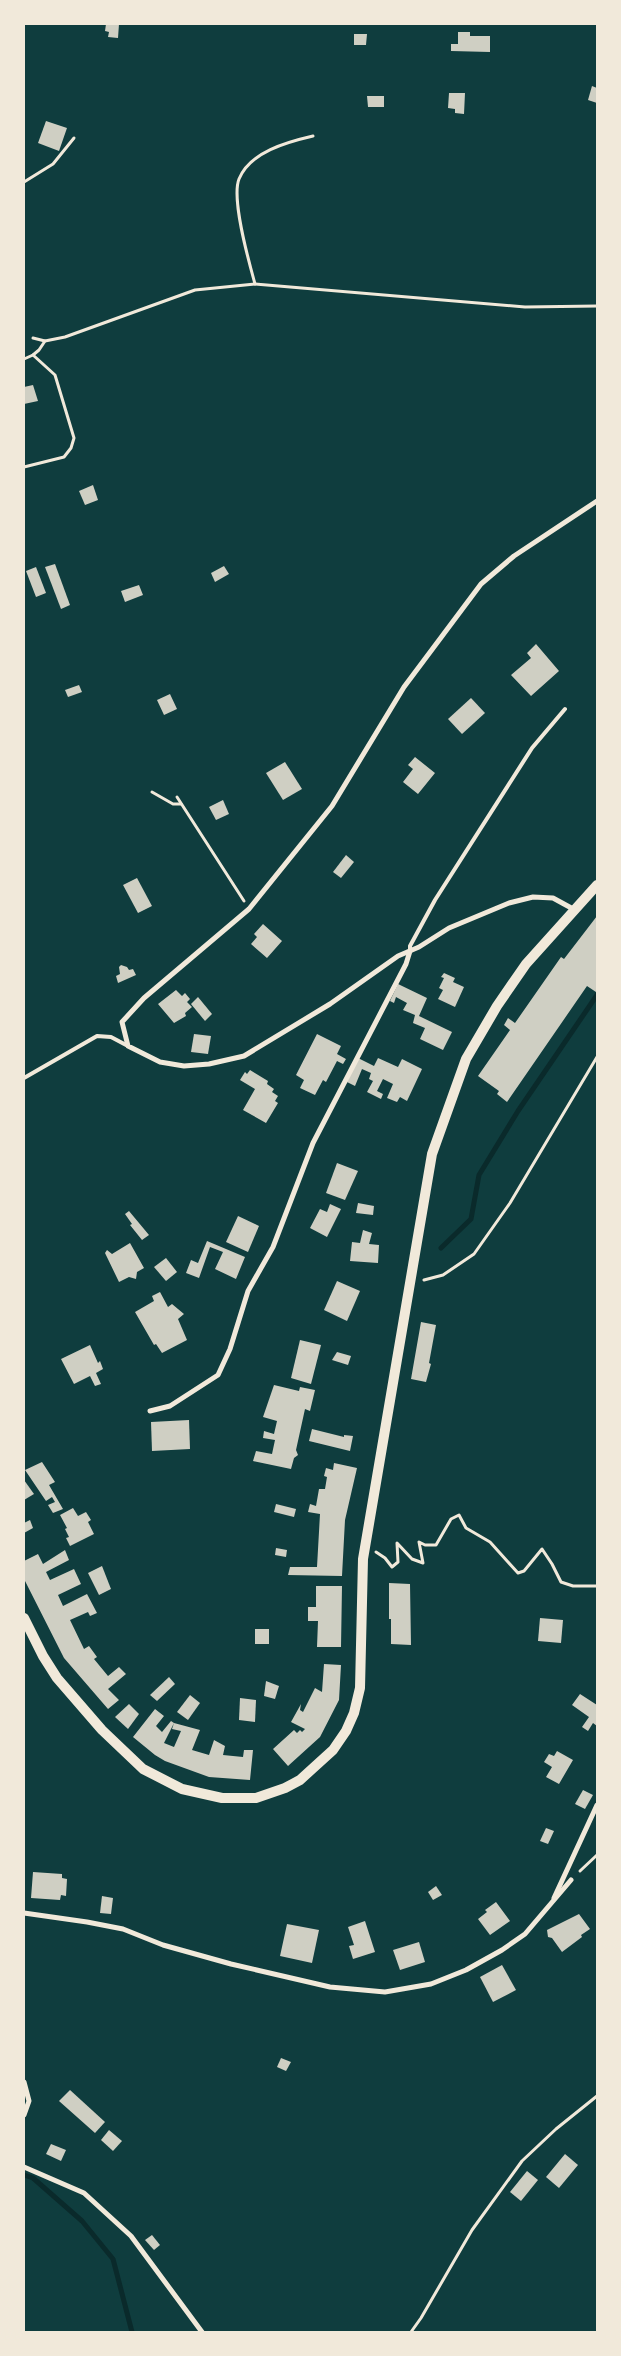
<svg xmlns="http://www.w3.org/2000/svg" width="621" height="2356" viewBox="0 0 621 2356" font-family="'Nunito Sans',sans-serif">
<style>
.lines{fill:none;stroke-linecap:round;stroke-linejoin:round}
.stream{stroke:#0a2a2b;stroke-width:5}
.building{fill:#cfcfc3}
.path{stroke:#f1e9da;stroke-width:3}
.service{stroke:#f1e9da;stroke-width:4}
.minor{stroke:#f1e9da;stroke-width:5}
.secondary{stroke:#f1e9da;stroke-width:10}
</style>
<rect width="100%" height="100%" fill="#0f3d3e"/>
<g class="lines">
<g class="stream">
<path d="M441 1248 471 1219 479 1175 518 1111 597 995"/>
<path d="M24 2175 33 2178 82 2221 113 2259 132 2332"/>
</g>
</g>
<g class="building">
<path d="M106 24H119L118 38 108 37 109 32 105 31Z"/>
<path d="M458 32H470V36H490V52L451 51V44H458Z"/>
<path d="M354 34H367L366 45H354Z"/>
<path d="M592 86 597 88V103L588 100Z"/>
<path d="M449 93H465L464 114 455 113V109L448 108Z"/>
<path d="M367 96H384V107H368Z"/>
<path d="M46 121 67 128 59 151 38 143Z"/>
<path d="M33 385 38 401 24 404V387Z"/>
<path d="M93 485 98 500 85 505 79 491Z"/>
<path d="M55 564 70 605 61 609 45 567Z"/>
<path d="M224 566 229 574 215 582 211 573Z"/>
<path d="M36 567 46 593 36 597 26 571Z"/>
<path d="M139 585 143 595 125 602 121 591Z"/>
<path d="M536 644 559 671 531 696 511 675 531 658 527 653Z"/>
<path d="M79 685 82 692 68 697 65 690Z"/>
<path d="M170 694 177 709 164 715 157 700Z"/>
<path d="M471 698 485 713 462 734 448 719Z"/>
<path d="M415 757 435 773 418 794 403 782 413 769 408 765Z"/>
<path d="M285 762 302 789 283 800 266 773Z"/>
<path d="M223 800 229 814 216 820 209 807Z"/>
<path d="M346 855 354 862 341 878 333 872Z"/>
<path d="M137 878 152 906 138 913 123 885Z"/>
<path d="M597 916V991L596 992 587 986 507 1102 497 1094 499 1091 478 1076 510 1030 504 1025 508 1018 515 1023 561 957 564 959Z"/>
<path d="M263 924 282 941 267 958 251 944 257 937 254 934Z"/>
<path d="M121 965 127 967 129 970 133 969 136 975 118 983 116 976 120 974 119 967Z"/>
<path d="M444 973 455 978 453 982 464 987 455 1007 438 999 443 990 439 988 444 978 441 977Z"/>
<path d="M398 984 427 998 419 1016 452 1032 443 1050 420 1039 425 1028 413 1023 415 1015 403 1010 407 1003 396 997 394 1003 390 1001Z"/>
<path d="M176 990 182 996 185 993 190 999 187 1002 192 1007 185 1013 186 1016 174 1023 158 1004Z"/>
<path d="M198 997 212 1014 205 1021 191 1004Z"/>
<path d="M194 1034 211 1036 208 1054 191 1052Z"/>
<path d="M317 1034 341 1046 337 1054 346 1059 343 1064 337 1061 326 1082 323 1080 315 1095 300 1088 304 1080 296 1075Z"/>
<path d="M358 1058 374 1066 378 1058 398 1067 402 1059 422 1069 407 1101 400 1097 397 1102 387 1098 393 1084 383 1079 377 1091 383 1094 381 1099 367 1092 373 1081 369 1079 371 1073 362 1069 355 1086 347 1082Z"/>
<path d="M250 1070 268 1081 267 1084 274 1089 272 1092 278 1096 275 1101 278 1103 266 1123 243 1110 255 1089 240 1080 245 1072 247 1074Z"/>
<path d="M337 1163 358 1171 345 1200 326 1193Z"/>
<path d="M358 1203 374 1206 373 1215 356 1213Z"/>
<path d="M330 1204 341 1209 327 1237 310 1228 320 1209 327 1212Z"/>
<path d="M129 1211 149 1235 142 1240 130 1225 132 1224 125 1214Z"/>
<path d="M238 1216 259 1226 248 1252 226 1242Z"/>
<path d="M363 1230 372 1233 369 1244 379 1245 378 1263 350 1261 352 1242 360 1243Z"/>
<path d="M207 1241 245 1257 236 1279 215 1269 223 1252 210 1247 199 1278 186 1273 191 1260 198 1263Z"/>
<path d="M130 1243 144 1268 137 1272 136 1279 129 1277 119 1282 105 1253 107 1250 112 1254Z"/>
<path d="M166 1258 177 1272 166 1281 154 1267Z"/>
<path d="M337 1281 360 1291 347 1321 324 1310Z"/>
<path d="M160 1292 168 1307 172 1304 184 1314 178 1319 187 1340 162 1353 156 1344 154 1345 135 1312 154 1301 152 1296Z"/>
<path d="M421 1322 436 1325 429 1363 431 1364 426 1382 411 1379Z"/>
<path d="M300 1340 321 1345 311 1384 291 1378Z"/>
<path d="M90 1345 98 1363 100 1361 103 1369 96 1373 101 1384 95 1386 90 1376 74 1384 61 1359Z"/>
<path d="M337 1352 351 1356 348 1365 332 1360Z"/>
<path d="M274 1385 299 1391 300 1387 315 1390 310 1411 305 1409 296 1450 298 1455 294 1458 291 1469 253 1461 256 1451 272 1454 275 1440 263 1438 264 1431 274 1434 277 1421 263 1417Z"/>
<path d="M189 1420 190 1449 152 1451 151 1422Z"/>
<path d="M312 1429 344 1437V1435L353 1436 350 1451 309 1441Z"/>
<path d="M42 1462 55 1482 49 1485 63 1509 53 1513 48 1505 55 1502 52 1497 46 1501 25 1470Z"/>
<path d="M334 1463 357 1468 345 1520 342 1576 288 1575 290 1567H317L320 1514 308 1512 310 1504 316 1506 319 1489H325L327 1477 324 1476 326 1468 333 1470Z"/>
<path d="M24 1480 34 1494 24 1500Z"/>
<path d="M276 1504 296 1509 294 1517 274 1512Z"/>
<path d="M73 1508 78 1516 86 1512 91 1520 88 1522 94 1534 70 1546 66 1538 69 1537 65 1529 67 1528 60 1515Z"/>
<path d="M30 1520 33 1528 24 1533V1523Z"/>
<path d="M276 1548 287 1550 286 1557 275 1555Z"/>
<path d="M65 1550 69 1560 46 1572 50 1580 74 1569 81 1584 58 1595 63 1606 87 1594 97 1613 90 1616 88 1612 70 1620 84 1649 89 1646 97 1657 94 1659 108 1676 119 1667 126 1674 108 1689 119 1700 108 1709 64 1658 24 1579V1561L38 1554 43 1564Z"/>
<path d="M102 1566 111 1589 99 1595 88 1573Z"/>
<path d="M389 1583 410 1584 411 1645 391 1644V1619H389Z"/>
<path d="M316 1586H342L341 1647H317L318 1621H308V1607H316Z"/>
<path d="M540 1618 563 1620 561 1643 538 1641Z"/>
<rect x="255" y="1629" width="14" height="15"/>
<path d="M324 1664 341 1665 339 1700 320 1737 288 1766 273 1749 294 1730 297 1733 300 1730 302 1732 305 1729 291 1722 301 1704 300 1710 303 1712 315 1688 322 1692Z"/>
<path d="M169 1677 175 1684 157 1701 150 1695Z"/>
<path d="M266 1681 279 1686 275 1699 264 1696Z"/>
<path d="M580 1694 597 1705V1726L593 1723 588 1731 582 1727 589 1717 572 1705Z"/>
<path d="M190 1695 200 1703 188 1720 177 1712Z"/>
<path d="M240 1698 256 1700 255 1722 239 1720Z"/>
<path d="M129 1704 139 1714 128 1729 115 1717Z"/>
<path d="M155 1709 164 1716 156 1726 162 1732 171 1721 174 1723 164 1743 174 1747 181 1731 172 1729 174 1723 200 1730 192 1750 209 1755 214 1740 225 1746 223 1755 243 1757 244 1750H253L250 1780 209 1777 165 1761 155 1755 133 1737Z"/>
<path d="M557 1751 573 1760 559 1784 546 1777 552 1767 544 1762 549 1754 554 1756Z"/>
<path d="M583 1790 593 1795 585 1809 575 1804Z"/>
<path d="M546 1828 554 1831 548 1844 540 1841Z"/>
<path d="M33 1872 62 1874V1878L67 1879 66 1896 61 1895 60 1900 31 1898Z"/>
<path d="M436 1886 442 1895 433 1900 428 1892Z"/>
<path d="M102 1896 113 1898 111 1914 100 1913Z"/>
<path d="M496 1902 510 1921 490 1935 478 1919 487 1912 485 1910Z"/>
<path d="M579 1914 590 1929 581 1935 582 1937 562 1952 552 1938 548 1937 547 1930Z"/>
<path d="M365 1921 375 1952 353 1959 349 1946 354 1945 348 1927Z"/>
<path d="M287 1924 319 1930 312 1963 280 1956Z"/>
<path d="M419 1942 425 1962 400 1970 393 1950Z"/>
<path d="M502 1965 516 1990 493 2002 480 1977Z"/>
<path d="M281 2058 291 2062 286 2071 277 2067Z"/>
<path d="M70 2090 105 2122 95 2133 59 2101Z"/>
<path d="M109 2130 122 2141 113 2151 101 2140Z"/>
<path d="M51 2144 66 2150 61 2161 46 2154Z"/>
<path d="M565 2154 578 2165 559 2188 546 2177Z"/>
<path d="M527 2171 538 2180 521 2201 510 2192Z"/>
<path d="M152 2235 160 2245 154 2250 145 2240Z"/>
</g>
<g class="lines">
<g class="path">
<path d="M24 182 53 164 74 138"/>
<path d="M255 284C249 262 231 199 239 179 250 152 287 142 313 136"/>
<path d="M33 338 45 341"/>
<path d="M24 359 33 355"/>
<path d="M24 467 64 457 71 448 74 438 55 375 33 355 39 350 45 341 65 337 195 290 255 284 525 307 597 306"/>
<path d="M152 792 173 804H181"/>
<path d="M177 797 244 901"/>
<path d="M424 1280 443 1275 474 1254 510 1203 597 1057"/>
<path d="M376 1552 385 1558 392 1567 398 1562 397 1543 412 1559 423 1563 419 1542 425 1545H436L451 1519 459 1515 466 1528 490 1542 518 1573 524 1571 542 1549 552 1564 561 1582 573 1586H597"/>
<path d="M580 1871 597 1855"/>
<path d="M411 2332 421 2318 472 2230 522 2161 556 2129 597 2096"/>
</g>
<g class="service">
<path d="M410 951V946L435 900 532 748 565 709"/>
<path d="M24 1078 97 1036 111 1037 128 1046"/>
</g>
<g class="minor">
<path d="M575 910 553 898 533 897 509 903 449 928 419 947 398 956 330 1004 244 1056 209 1064 184 1066 160 1062 128 1046 122 1022 144 998 249 909 332 806 404 687 481 584 514 556 597 501"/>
<path d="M150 1411 170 1406 218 1375 230 1349 248 1291 273 1247 313 1143 406 964 410 951"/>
<path d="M554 1898 597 1805"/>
<path d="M24 1913 87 1922 123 1929 163 1945 231 1964 330 1987 385 1992 431 1984 466 1970 502 1950 525 1934 571 1880"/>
<path d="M24 2082 29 2101 24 2115"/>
<path d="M24 2167 84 2193 131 2236 202 2332"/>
</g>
<path class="secondary" d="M24 1618 43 1656 57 1678 102 1730 143 1769 182 1789 222 1798H256L285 1788 300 1780 333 1750 346 1731 354 1713 360 1688 363 1559 432 1154 466 1059 497 1006 526 964 597 885"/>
</g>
<rect width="621" height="2356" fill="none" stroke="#f1e9da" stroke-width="50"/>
</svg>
